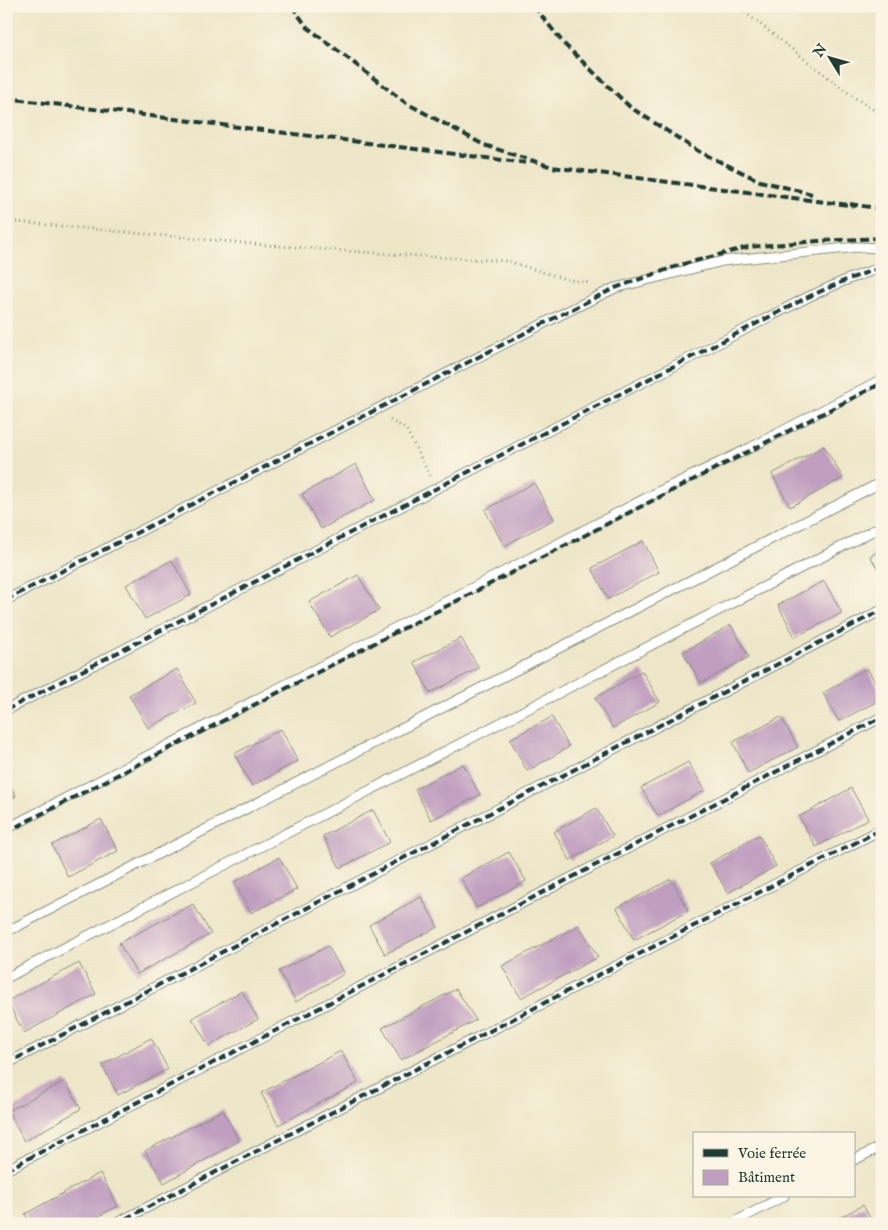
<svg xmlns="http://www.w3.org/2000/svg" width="888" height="1230" viewBox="0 0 888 1230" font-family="'IM FELL English',serif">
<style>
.building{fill:#c09ec0}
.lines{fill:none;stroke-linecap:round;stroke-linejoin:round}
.service-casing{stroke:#86927e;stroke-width:11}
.path{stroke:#86927e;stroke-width:3;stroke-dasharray:1 4;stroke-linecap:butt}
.service{stroke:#fff;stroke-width:9}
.rail{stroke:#1f3d34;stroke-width:4;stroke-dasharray:8 4;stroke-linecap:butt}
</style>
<rect width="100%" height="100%" fill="#fcf5e5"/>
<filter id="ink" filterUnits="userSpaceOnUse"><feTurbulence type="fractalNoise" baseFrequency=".02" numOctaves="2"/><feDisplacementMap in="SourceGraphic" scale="10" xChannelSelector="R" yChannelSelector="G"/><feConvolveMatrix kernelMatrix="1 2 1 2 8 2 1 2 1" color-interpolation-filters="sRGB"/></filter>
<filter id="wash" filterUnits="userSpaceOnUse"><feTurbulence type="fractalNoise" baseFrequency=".0096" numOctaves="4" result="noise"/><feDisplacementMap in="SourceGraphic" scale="20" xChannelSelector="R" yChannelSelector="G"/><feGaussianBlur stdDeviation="1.12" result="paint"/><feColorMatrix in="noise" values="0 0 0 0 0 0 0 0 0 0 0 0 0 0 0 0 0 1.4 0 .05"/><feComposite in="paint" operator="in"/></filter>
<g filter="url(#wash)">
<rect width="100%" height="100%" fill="#ede6c8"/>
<g id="blocks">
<g class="building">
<path d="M824 446 843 478 790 507 772 474Z"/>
<path d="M356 464 375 500 321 529 302 494Z"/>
<path d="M534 483 554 519 504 546 485 510Z"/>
<path d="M643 541 659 572 608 599 592 568Z"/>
<path d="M882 550V576L870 556Z"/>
<path d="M172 560 191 595 145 619 126 585Z"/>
<path d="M358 575 379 610 330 637 309 602Z"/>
<path d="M824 581 842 613 795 637 778 605Z"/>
<path d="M731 625 749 657 701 683 683 652Z"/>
<path d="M461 638 479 668 430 693 414 662Z"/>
<path d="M867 668 882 694V699L839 721 823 693Z"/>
<path d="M177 669 196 703 148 728 129 695Z"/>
<path d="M642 671 660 702 613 728 595 698Z"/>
<path d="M6 680 11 688 6 690Z"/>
<path d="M552 717 569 747 527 771 510 739Z"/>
<path d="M781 717 798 747 748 773 733 742Z"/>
<path d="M281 729 298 761 252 786 234 754Z"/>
<path d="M688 762 705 790 658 816 641 788Z"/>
<path d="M463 764 480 795 431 820 415 789Z"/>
<path d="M6 776 16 796 6 801Z"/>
<path d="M851 788 868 819 816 847 799 817Z"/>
<path d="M596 808 613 836 570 860 554 832Z"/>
<path d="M373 810 390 842 340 868 323 836Z"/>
<path d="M101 819 118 851 68 877 52 845Z"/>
<path d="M759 835 776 866 728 893 710 863Z"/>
<path d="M509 852 526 881 477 908 461 878Z"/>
<path d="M279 857 297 889 251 913 234 882Z"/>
<path d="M671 879 688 911 634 940 617 908Z"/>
<path d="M421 897 438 927 385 954 369 925Z"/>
<path d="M193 904 211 934 137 974 119 943Z"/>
<path d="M579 925 598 957 521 998 502 966Z"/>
<path d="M328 946 344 974 296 1002 279 971Z"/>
<path d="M79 963 96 994 24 1033 7 1001Z"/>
<path d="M456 989 476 1020 401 1060 382 1028Z"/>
<path d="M242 991 258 1019 209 1046 192 1018Z"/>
<path d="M151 1038 168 1069 118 1095 102 1065Z"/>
<path d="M341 1051 358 1083 278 1125 261 1093Z"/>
<path d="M65 1081 81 1109 24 1141 8 1111Z"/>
<path d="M223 1110 239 1141 164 1183 145 1151Z"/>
<path d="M100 1173 118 1206 84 1224H31L25 1214Z"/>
<path d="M863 1205 873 1224H828Z"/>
</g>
</g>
</g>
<g filter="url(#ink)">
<use href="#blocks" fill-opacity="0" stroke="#86927e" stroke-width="1"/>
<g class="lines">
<g class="service-casing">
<g id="service">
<path d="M6 600 564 313 615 288 723 261 857 247 882 248"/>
<path d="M6 710 808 297 846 280 882 267"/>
<path d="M6 829 660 491 750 448 882 379"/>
<path d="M6 932 882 482"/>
<path d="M6 978 882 526"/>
<path d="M6 1064 882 610"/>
<path d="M854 1160 882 1146"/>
<path d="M6 1170 882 717"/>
<path d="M115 1224 882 829"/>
<path d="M731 1224 784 1196"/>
</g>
</g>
<g class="path">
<path d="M737 6 852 96 882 115"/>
<path d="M6 221 265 245 403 255 507 261 565 279 590 283"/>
<path d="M390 420 406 429 430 476"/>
</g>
<use href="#service" class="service"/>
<g class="rail">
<path d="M292 6 307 27 406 103 484 145 552 167 856 206"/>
<path d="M534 6 564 44 630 107 698 151 760 181 812 194"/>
<path d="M6 98 527 163"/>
<path d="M850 204 882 209"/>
<path d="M6 600 564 313 615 288 680 265 748 247 818 241 882 238"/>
<path d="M6 710 808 297 846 280 882 267"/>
<path d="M6 832 882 383"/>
<path d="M6 1064 882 610"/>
<path d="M6 1170 882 717"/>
<path d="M115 1224 882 829"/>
</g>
</g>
</g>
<rect width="888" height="1230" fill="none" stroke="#fcf5e5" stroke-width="25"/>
<rect x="693" y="1132" width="162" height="65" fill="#fcf5e5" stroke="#a4ab9e"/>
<rect x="703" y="1149" width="25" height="8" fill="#1f3d34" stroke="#a4ab9e"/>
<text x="738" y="1158" font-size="15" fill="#1f3d34">Voie ferrée</text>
<rect x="703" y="1170" width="25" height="15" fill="#c09ec0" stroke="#a4ab9e"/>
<text x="738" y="1182" font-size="15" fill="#1f3d34">Bâtiment</text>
<g transform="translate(830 58) rotate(307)" stroke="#fcf5e5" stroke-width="4" paint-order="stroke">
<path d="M0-4L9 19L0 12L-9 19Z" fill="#1f3d34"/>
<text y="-8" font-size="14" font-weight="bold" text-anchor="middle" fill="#1f3d34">N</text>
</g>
</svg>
